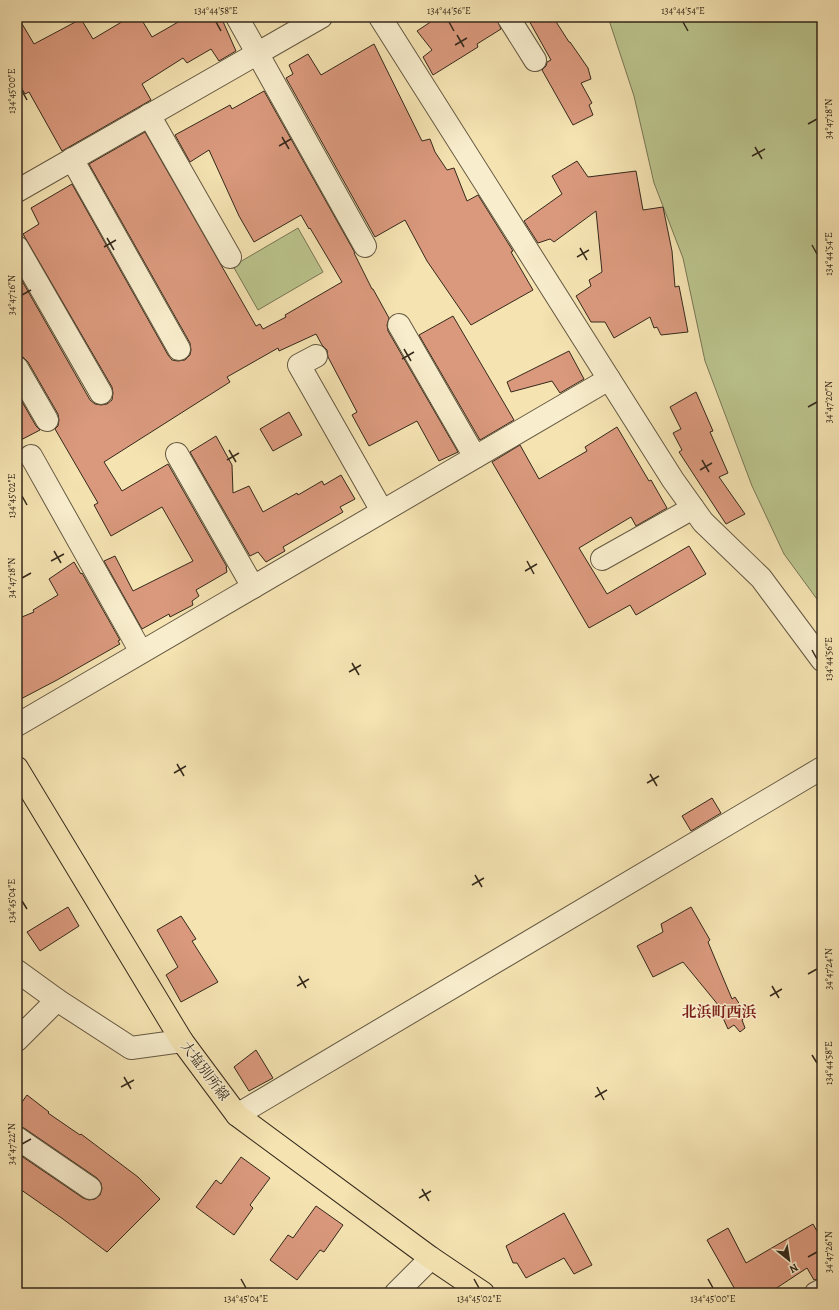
<svg xmlns="http://www.w3.org/2000/svg" width="839" height="1310" viewBox="0 0 839 1310" font-family="Alegreya,'Noto Serif JP',serif">
<style>
.green{fill:#bbc48d;stroke:#787654}
.building{fill:#da997d;stroke:#34291b}
.lines{fill:none;stroke-linecap:round;stroke-linejoin:round}
.minor-casing{stroke:#645841;stroke-width:24}
.major-casing{stroke:#34291b;stroke-width:24}
.minor{stroke:#f8edcd;stroke-width:22}
.major{stroke:#f5e3b2;stroke-width:22}
.ticks{fill:none;stroke:#34291b;stroke-width:1.5}
.labels{text-anchor:middle;dominant-baseline:central;stroke-width:3;stroke-linejoin:round;paint-order:stroke}
.street-label{font-size:14px;fill:#34291b;stroke:#f8edcd}
.neighbourhood-label{font-size:15px;font-weight:bold;fill:#7a1f14;stroke:#f8edcd}
.neatline{fill:none;stroke:#34291b;stroke-width:1.5}
.ticks-label{font-size:10px;text-anchor:middle;fill:#34291b}
</style>
<rect width="100%" height="100%" fill="#f5e3b2"/>
<filter id="stains"><feTurbulence type="fractalNoise" baseFrequency=".005" numOctaves="4"/><feColorMatrix values="0 0 0 0 .2 0 0 0 0 .09 0 0 0 0 .02 0 0 0 .5 -.17"/></filter>
<radialGradient id="worn" r=".72"><stop offset=".6" stop-color="#630" stop-opacity="0"/><stop offset="1" stop-color="#630" stop-opacity=".3"/></radialGradient>
<g class="green">
<path d="M608 17H822V606L784 554 752 486 705 361 683 258 654 183 634 96Z"/>
<path d="M298 228 323 272 258 310 233 266Z"/>
</g>
<g class="building">
<path d="M17 17H18L34 44 81 19 93 39 130 17H140L152 37 187 17H221L236 51 219 61 211 49 187 63 183 58 142 84 151 100 62 151 29 92 25 94 17 80Z"/>
<path d="M438 17H496L501 29 477 44 478 47 433 75 423 57 432 50 417 31Z"/>
<path d="M527 17H553L569 42H570L588 68 591 79 581 83 592 103 589 105 593 115 573 125 542 70 546 66 547 62 551 60Z"/>
<path d="M374 44 422 141 430 139 435 152 447 170 454 168 467 201 478 195 513 251 511 252 533 290 471 325 427 261 405 220 375 237 286 78 293 74 289 65 308 54 321 75Z"/>
<path d="M264 91 355 253H354L372 289H373L389 318 387 325 388 331 458 452 439 461 417 421 369 446 352 415 357 412 328 357 327 350 322 345 316 334 279 351 278 348 227 377 230 382 104 462 122 491 168 464 227 567H226L227 572 196 590 199 596 192 601 193 605 170 617 169 614 142 629 104 561 115 556 133 591 193 561 162 507 111 536 94 505 98 503 55 429 58 426 59 420 58 414 28 362 23 357 17 356V272L90 400 95 404 101 405 107 404 112 400 113 393 112 387 23 234 39 224 31 208 72 184 168 355 172 360 178 361 185 360 190 355 191 350 190 343 89 164 145 132 256 326 260 324 263 329 286 317 285 315 342 282 310 228 309 229 301 215 254 242 239 216 209 150 190 162 175 135 230 105 232 109Z"/>
<path d="M577 161 588 177 636 171 643 210 663 207 672 251 675 287 679 286 688 332 661 335 657 327 654 328 650 317 614 338 605 322H591L576 296 591 286 589 280 602 272 596 211 554 242 550 239 538 243 524 221 562 194 552 176Z"/>
<path d="M453 316 514 420 480 440 419 335Z"/>
<path d="M569 351 584 379 560 393 552 381 511 392 507 382Z"/>
<path d="M696 392 713 431 710 432 728 473 719 477 745 514 726 524 679 452 682 450 673 433 681 429 670 407Z"/>
<path d="M17 393 36 426 40 430 17 442Z"/>
<path d="M289 412 302 435 273 451 260 429Z"/>
<path d="M617 427 649 481 651 480 667 508 636 526 631 517 579 548 607 594 689 546 706 574 636 615 630 605 589 628 492 462 520 445 539 479 587 451 585 447Z"/>
<path d="M216 436 232 465 233 493 249 486 263 512 297 493 298 495 322 481 324 485 341 475 355 499 340 507 343 512 283 547 285 551 266 562 258 552 250 556 190 452Z"/>
<path d="M74 562 81 574 82 573 120 640 118 641 120 644 57 680 17 701V619L34 612 33 610 58 595 49 579Z"/>
<path d="M712 798 721 813 691 831 682 816Z"/>
<path d="M68 907 79 926 40 951 27 932Z"/>
<path d="M691 907 710 940 708 942 732 999 735 997 747 1016 742 1020 745 1028 740 1032 734 1025 728 1029 718 1007 719 1006 683 962 653 977 637 946 663 932 661 924Z"/>
<path d="M181 916 196 939 192 941 218 982 181 1002 166 975 178 967 157 930Z"/>
<path d="M256 1050 273 1078 249 1091 234 1067Z"/>
<path d="M27 1095 49 1112 48 1113 80 1135 81 1134 138 1177 160 1199 107 1252 63 1219 17 1187V1153L83 1198 89 1200 95 1199 100 1195 102 1189 101 1183 97 1178 24 1128 17 1126V1109Z"/>
<path d="M241 1157 270 1178 250 1205 253 1208 234 1235 196 1207 216 1180 221 1184Z"/>
<path d="M316 1206 343 1225 324 1252 320 1250 297 1280 270 1260 288 1235 293 1238Z"/>
<path d="M564 1213 592 1265 574 1274 564 1258 526 1278 517 1263H513L506 1246Z"/>
<path d="M813 1224 822 1240V1278L814 1280 807 1268 769 1293H737L707 1240 728 1228 746 1263Z"/>
</g>
<g class="lines">
<g class="minor-casing">
<g id="minor">
<path d="M237 17 365 246"/>
<path d="M380 17 673 480 703 522 761 578 822 660"/>
<path d="M508 17 535 60"/>
<path d="M149 115 230 257"/>
<path d="M72 159 179 349"/>
<path d="M17 191 321 17"/>
<path d="M17 247 101 393"/>
<path d="M399 325 475 457"/>
<path d="M316 356 299 365 382 511"/>
<path d="M17 368 47 420"/>
<path d="M177 454 253 587"/>
<path d="M31 456 141 652"/>
<path d="M602 559 693 508"/>
<path d="M17 725 609 379"/>
<path d="M17 971 57 1000 131 1048 182 1041"/>
<path d="M17 1040 57 1000"/>
<path d="M237 1115 822 768"/>
<path d="M17 1138 90 1188"/>
<path d="M396 1293 431 1258"/>
<path d="M816 1293 822 1290"/>
</g>
</g>
<g class="major-casing">
<path id="major" d="M17 768 182 1041 237 1115 431 1258 483 1293"/>
</g>
<use href="#minor" class="minor"/>
<use href="#major" class="major"/>
</g>
<path class="ticks" d="M216 22 221 31M449 22 454 31M683 22 688 31M457 35 464 47M455 45 467 38M22 91 27 100M808 124 817 119M282 137 289 149M279 146 291 139M755 147 762 159M752 156 765 149M107 238 114 250M812 245 817 254M104 247 116 240M580 248 587 260M577 257 589 250M22 295 31 290M404 349 411 361M402 359 414 352M808 407 817 402M229 450 236 462M227 460 239 453M702 460 709 472M700 470 712 463M22 496 27 505M54 551 61 563M51 561 64 554M527 561 534 574M525 571 537 564M22 578 31 573M812 650 817 659M352 663 359 675M349 672 361 665M177 764 184 776M174 773 186 766M650 774 657 786M647 783 659 776M475 875 482 887M472 885 484 878M22 901 27 909M808 974 817 969M299 976 306 988M297 986 309 979M772 986 779 998M770 996 782 989M812 1055 817 1063M124 1077 131 1089M121 1087 134 1080M597 1087 604 1100M595 1097 607 1090M22 1144 31 1139M422 1189 429 1201M419 1198 431 1191M808 1257 817 1252M241 1279 246 1288M474 1279 479 1288M708 1279 713 1288"/>
<g class="labels">
<g class="street-label">
<text transform="translate(205 1071) rotate(53)">大塩別所線</text>
</g>
<g class="neighbourhood-label">
<text x="719" y="1012">北浜町西浜</text>
</g>
</g>
<rect width="839" height="1310" fill="none" stroke="#f5e3b2" stroke-width="44"/>
<g transform="translate(789 1260) rotate(150)" stroke="#f8edcd" stroke-width="3" paint-order="stroke">
<path d="M0-3L7 15L0 10L-7 15Z" fill="#34291b"/>
<text y="-6" font-size="11" font-weight="bold" text-anchor="middle" fill="#34291b">N</text>
</g>
<rect x="22" y="22" width="795" height="1266" class="neatline"/>
<g class="ticks-label">
<text x="216" y="14">134°44'58"E</text>
<text x="449" y="14">134°44'56"E</text>
<text x="683" y="14">134°44'54"E</text>
<text transform="translate(11 91) rotate(-90)" y="4">134°45'00"E</text>
<text transform="translate(828 119) rotate(-90)" y="4">34°47'18"N</text>
<text transform="translate(828 254) rotate(-90)" y="4">134°44'54"E</text>
<text transform="translate(11 295) rotate(-90)" y="4">34°47'16"N</text>
<text transform="translate(828 402) rotate(-90)" y="4">34°47'20"N</text>
<text transform="translate(11 496) rotate(-90)" y="4">134°45'02"E</text>
<text transform="translate(11 578) rotate(-90)" y="4">34°47'18"N</text>
<text transform="translate(828 659) rotate(-90)" y="4">134°44'56"E</text>
<text transform="translate(11 901) rotate(-90)" y="4">134°45'04"E</text>
<text transform="translate(828 969) rotate(-90)" y="4">34°47'24"N</text>
<text transform="translate(828 1063) rotate(-90)" y="4">134°44'58"E</text>
<text transform="translate(11 1144) rotate(-90)" y="4">34°47'22"N</text>
<text transform="translate(828 1252) rotate(-90)" y="4">34°47'26"N</text>
<text x="246" y="1302">134°45'04"E</text>
<text x="479" y="1302">134°45'02"E</text>
<text x="713" y="1302">134°45'00"E</text>
</g>
<rect width="100%" height="100%" filter="url(#stains)"/>
<rect width="100%" height="100%" fill="url(#worn)"/>
</svg>
